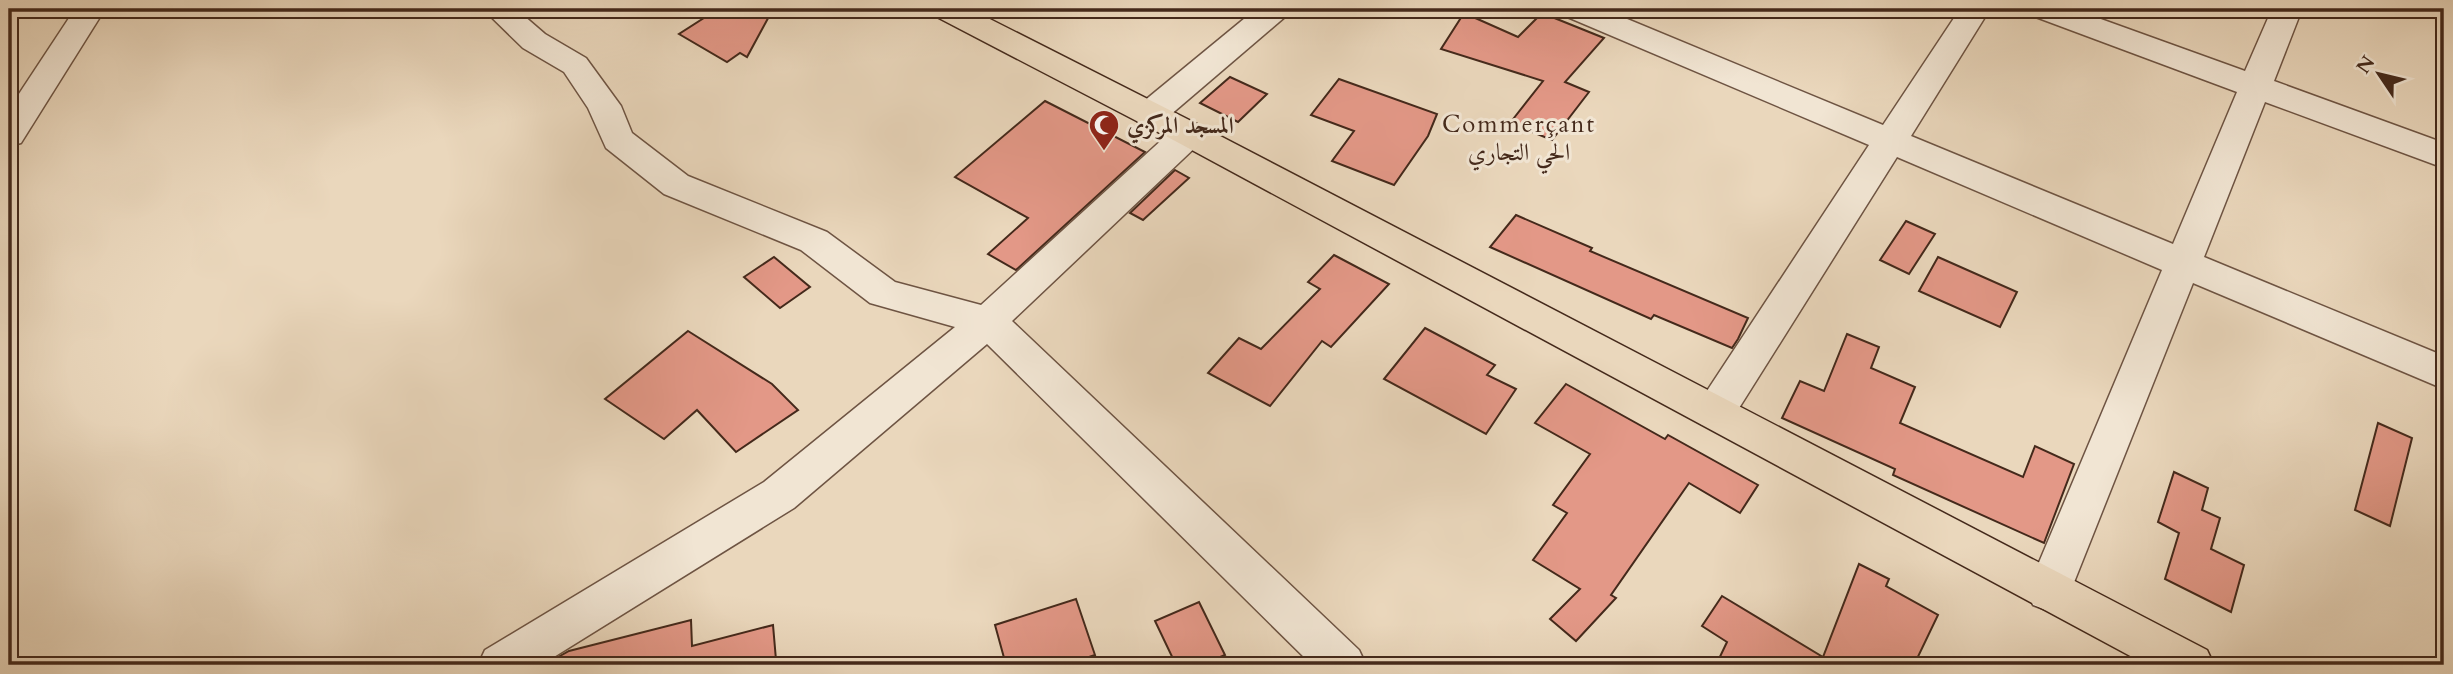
<svg xmlns="http://www.w3.org/2000/svg" width="2453" height="674" viewBox="0 0 2453 674" font-family="Cardo,Amiri,serif">
<style>
.building{fill:#e39887;stroke:#44291b;stroke-width:2}
.lines{fill:none;stroke-linecap:round;stroke-linejoin:round}
.street-casing{stroke:#6e5443;stroke-width:3}
.primary-casing{stroke:#44291b;stroke-width:3}
.street{fill:#f1e5d3;fill-rule:evenodd}
.primary{fill:#ead7bc;fill-rule:evenodd}
.labels{text-anchor:middle;dominant-baseline:central;stroke-width:6;stroke-linejoin:round;paint-order:stroke}
.poi-label{font-size:23px;font-weight:bold;fill:#44291b;stroke:#f1e5d3;text-anchor:start}
.neighbourhood-label{font-size:24px;letter-spacing:2px;fill:#44291b;stroke:#f1e5d3}
</style>
<rect width="100%" height="100%" fill="#ead7bc"/>
<filter id="stains"><feTurbulence type="fractalNoise" baseFrequency=".00286" numOctaves="4"/><feColorMatrix values="0 0 0 0 .2 0 0 0 0 .09 0 0 0 0 .02 0 0 0 .5 -.17"/></filter>
<radialGradient id="worn" r=".72"><stop offset=".6" stop-color="#630" stop-opacity="0"/><stop offset="1" stop-color="#630" stop-opacity=".3"/></radialGradient>
<g class="building">
<path d="M718 9H773L747 57 740 53 727 62 679 34Z"/>
<path d="M1464 13 1518 37 1542 13 1604 38 1565 82 1589 92 1552 140 1510 123 1543 81 1441 49Z"/>
<path d="M1230 77 1267 94 1238 122 1200 103Z"/>
<path d="M1339 79 1437 114 1428 136 1394 185 1332 161 1354 131 1311 115Z"/>
<path d="M1045 101 1145 152 1016 270 988 254 1028 218 955 177Z"/>
<path d="M1175 170 1189 178 1143 220 1130 213Z"/>
<path d="M1516 215 1592 248 1590 251 1748 318 1738 339 1732 348 1654 315 1651 319 1490 247Z"/>
<path d="M1906 221 1935 234 1909 274 1880 260Z"/>
<path d="M1334 255 1389 284 1331 347 1322 341 1270 406 1208 373 1239 338 1261 349 1320 289 1308 282Z"/>
<path d="M774 257 810 287 780 308 744 277Z"/>
<path d="M1938 257 2017 292 2000 327 1919 291Z"/>
<path d="M1425 328 1495 365 1487 375 1516 389 1486 434 1384 379Z"/>
<path d="M688 331 772 384 798 410 736 452 697 410 664 439 605 399Z"/>
<path d="M1847 334 1879 347 1871 368 1915 387 1900 423 2023 477 2035 446 2074 464 2044 543 1893 475 1895 469 1782 418 1800 381 1824 391Z"/>
<path d="M1566 384 1665 439 1668 435 1758 485 1740 513 1689 483 1611 595 1616 598 1576 641 1550 619 1580 589 1533 560 1567 513 1553 505 1590 454 1535 423Z"/>
<path d="M2378 423 2412 438 2390 526 2355 510Z"/>
<path d="M2174 472 2208 488 2202 510 2220 518 2211 549 2244 565 2231 612 2165 579 2179 533 2158 522Z"/>
<path d="M1859 564 1889 579 1886 586 1938 615 1914 665H1716L1727 642 1702 626 1722 596 1823 657Z"/>
<path d="M1076 599 1095 655 1065 665H1006L995 625Z"/>
<path d="M1199 602 1225 655 1201 665H1176L1155 621Z"/>
<path d="M691 620 692 646 773 625 776 660 758 665H561L560 656 569 651Z"/>
</g>
<g class="lines">
<g class="street-casing">
<g id="street">
<path d="M75 9H105L21 143 9 146V109Z"/>
<path d="M483 9H516L545 34 586 58 621 106 632 133 688 176 827 232 895 282 981 305 1177 126 1189 122 1201 126 1206 134 1201 142 1012 321 1359 650 1366 665H1312L987 344 794 508 541 665H478L485 650 764 482 955 327 870 303 801 250 664 194 606 148 588 108 564 72 523 48Z"/>
<path d="M1256 9H1290L1286 16 1162 122 1150 125 1138 122 1133 114 1138 106Z"/>
<path d="M1561 9H1603L1883 125 1960 9H1990L1911 136 2173 244 2237 92 2033 16 2029 9H2073L2245 71 2272 9H2302L2274 81 2444 143V168L2265 102 2204 257 2444 356V389L2193 283 2065 605 2049 611 2033 605 2027 591 2162 270 1897 157 1729 424 1715 428 1701 424 1695 412 1701 400 1869 145 1565 16Z"/>
</g>
</g>
<g class="primary-casing">
<path id="primary" d="M931 9H970L1201 126 2207 650 2214 665H2147L1177 142 935 16Z"/>
</g>
<use href="#street" class="street"/>
<use href="#primary" class="primary"/>
</g>
<defs>
<g id="mosque-pin" transform="scale(1.575)"><path d="M0 17L-7.5 6A9.5 9.5 0 1 1 7.5 6Z" fill="#8f2418" stroke="#f1e5d3"/><path d="M3.5-4.9A6 6 0 1 0 3.5 4.9A5 5 0 1 1 3.5-4.9Z" fill="#fff"/></g>
</defs>
<g fill-rule="evenodd">
<use href="#mosque-pin" x="1104" y="125"/>
</g>
<g class="labels">
<g class="poi-label">
<text x="1127" y="125">المسجد المركزي</text>
</g>
<g class="neighbourhood-label">
<text x="1519" y="124">Commerçant<tspan x="1519" dy="28">الحي التجاري</tspan></text>
</g>
</g>
<rect width="2453" height="674" fill="none" stroke="#ead7bc" stroke-width="35"/>
<rect x="10" y="10" width="2432" height="653" fill="none" stroke="#44291b" stroke-width="3.5"/>
<rect x="18" y="18" width="2418" height="639" fill="none" stroke="#44291b" stroke-width="2"/>
<g transform="translate(2379 74) rotate(305)" stroke="#f1e5d3" stroke-width="5" paint-order="stroke">
<path d="M0-5L12 26L0 18L-12 26Z" fill="#44291b"/>
<text y="-10" font-size="19" font-weight="bold" text-anchor="middle" fill="#44291b">N</text>
</g>
<rect width="100%" height="100%" filter="url(#stains)"/>
<rect width="100%" height="100%" fill="url(#worn)"/>
</svg>
